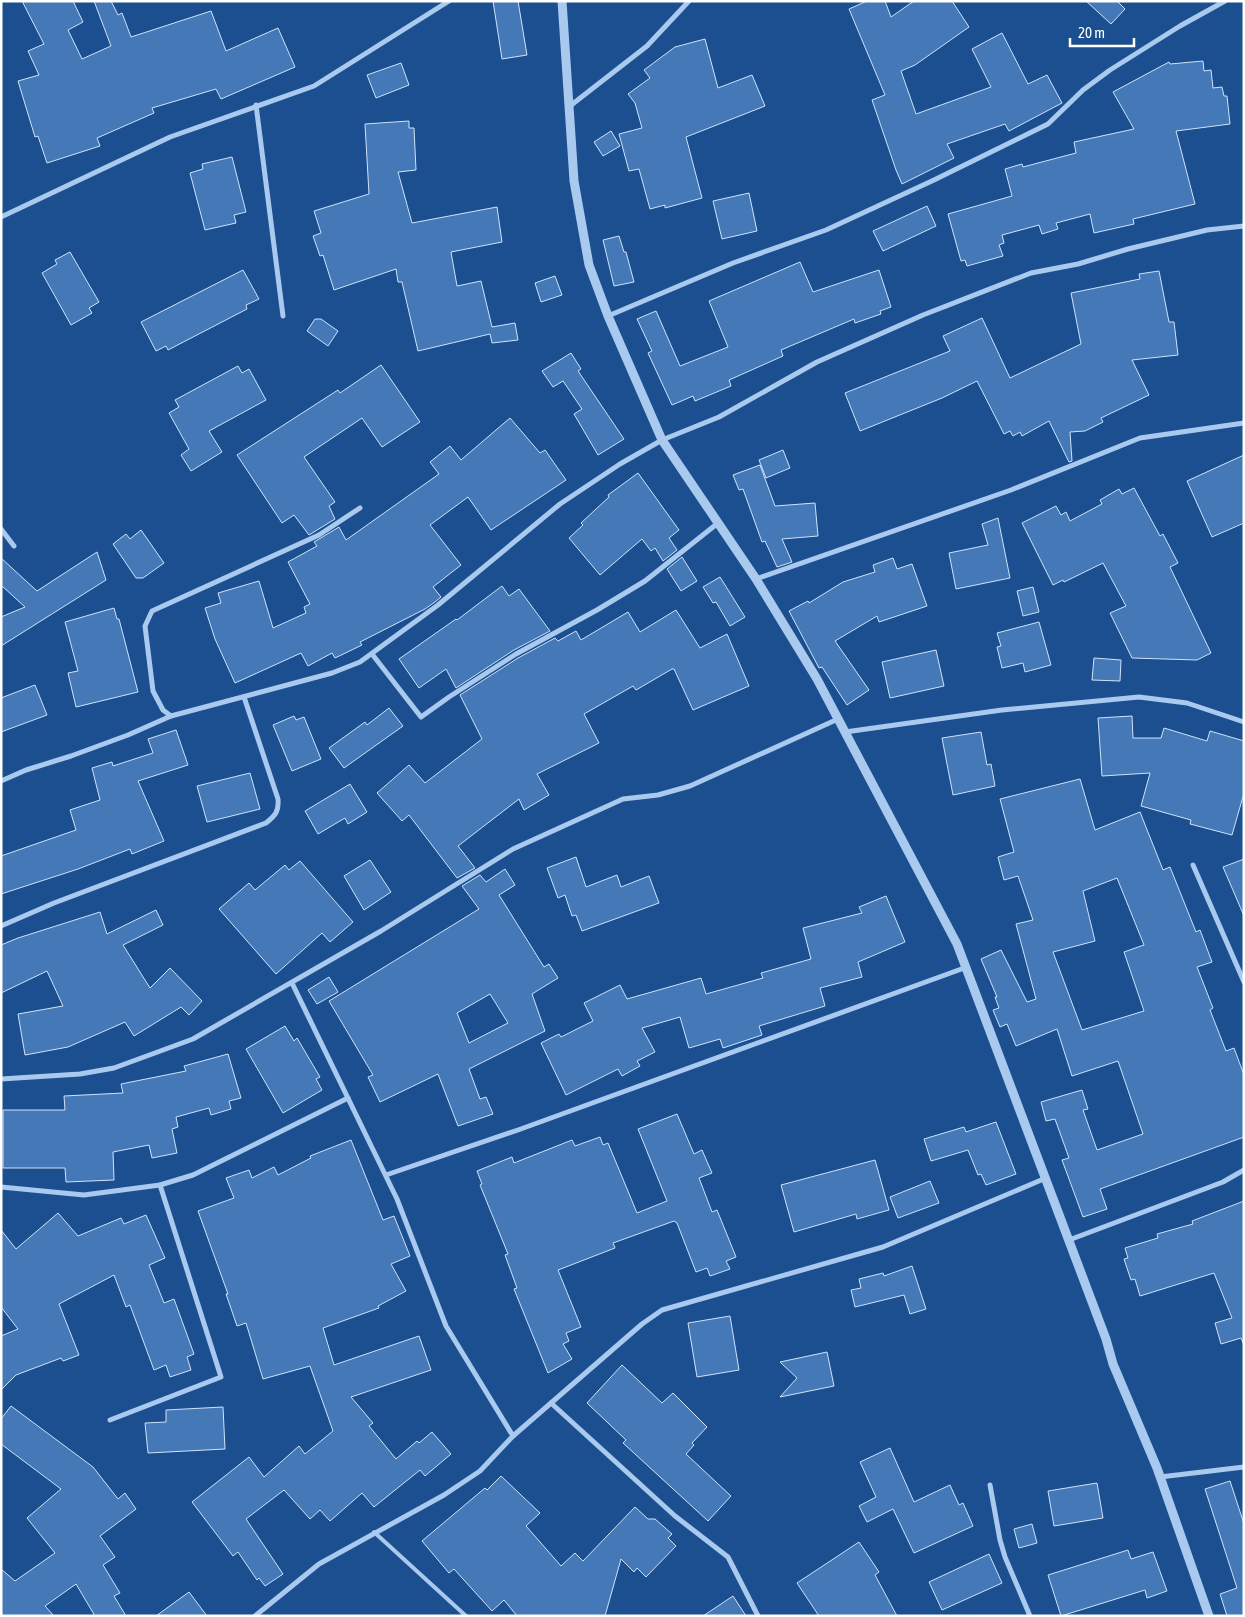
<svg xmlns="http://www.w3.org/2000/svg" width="1245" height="1617" viewBox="0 0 1245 1617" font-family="'Asap Condensed',sans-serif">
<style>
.building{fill:#4478b7;stroke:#cfe3fa;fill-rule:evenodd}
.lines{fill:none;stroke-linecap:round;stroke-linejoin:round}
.service{stroke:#a9c9ee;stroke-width:4}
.minor{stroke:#a9c9ee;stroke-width:5}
.tertiary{stroke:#a9c9ee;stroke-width:9}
</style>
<rect width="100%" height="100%" fill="#1b4f8f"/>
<g class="building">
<path d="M22 1H73L83 22 68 30 82 59 111 46 94 1H111L118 15 122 13 131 37 211 11 226 51 278 28 295 67 221 99 216 89 152 108 154 113 97 138 100 146 47 163 38 136 35 137 18 81 39 75 28 51 44 44Z"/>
<path d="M493 1H518L527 55 502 59Z"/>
<path d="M867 1H885L891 17 914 1H952L969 27 915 65 901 71 916 114 991 87 972 49 1002 33 1028 84 1047 75 1062 103 1009 131 1005 124 947 144 954 158 902 184 896 170 872 100 885 95 849 9Z"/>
<path d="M1086 1H1117L1125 9 1111 24Z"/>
<path d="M705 39 718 88 752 75 765 106 686 137 702 198 665 208V205L650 209 639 169 629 171 619 134 642 128 635 103 628 94 650 78 644 70 675 47Z"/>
<path d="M1203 61 1204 71 1211 70 1213 88 1222 87 1224 96H1227L1230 124 1176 131 1195 204 1133 219 1134 224 1094 233 1090 214 1056 223 1058 229 1042 234 1039 225 1002 235 1004 243 999 245 1003 256 967 266 965 260 961 261 948 214 1012 196 1005 169 1022 164 1023 167 1076 153 1074 142 1134 129 1113 92 1169 62 1170 64Z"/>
<path d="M401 63 409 85 376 98 367 75Z"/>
<path d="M409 121V128H414L416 170 398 172 412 223 497 207 502 242 451 252 457 286 481 281 492 327 515 323 518 340 492 343 490 334 418 351 402 282H398L396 269 334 290 323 255 320 256 313 236 321 233 314 211 369 194 365 124Z"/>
<path d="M611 131 620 146 603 156 594 142Z"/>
<path d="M232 157 246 212 234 215 236 223 205 230 190 173 203 169 202 164Z"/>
<path d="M749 193 757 231 722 239 713 201Z"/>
<path d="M927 206 936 226 883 251 873 231Z"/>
<path d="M619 236 624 252H626L634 282 614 286 603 240Z"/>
<path d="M70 252 99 302 89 308 92 313 71 325 42 273 57 264 55 260Z"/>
<path d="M800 262 813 292 879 270 891 307 880 311 881 314 855 323 854 319 781 350 783 356 729 380 731 386 695 401 693 396 672 405 648 353 652 351 637 319 656 311 680 366 728 347 709 301Z"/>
<path d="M243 270 259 299 246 305 247 309 168 350 166 346 156 351 141 322Z"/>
<path d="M1159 271 1169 322H1174L1178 355 1132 360 1149 395 1101 418 1103 422 1085 431 1070 432 1072 461 1069 462 1049 421 1022 436 1020 432 1013 436 1010 431 1004 434 977 381 942 398 860 431 845 393 950 351 943 336 982 318 1010 378 1081 344 1071 293 1140 279 1139 274Z"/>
<path d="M555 276 562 295 541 302 535 283Z"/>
<path d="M315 319H321L338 331 328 346 307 331Z"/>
<path d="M571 353 581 369 578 371 624 439 598 455 574 414 582 409 563 381 553 387 542 371Z"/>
<path d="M381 365 420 422 382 447 362 418 304 457 335 502 329 506 335 519 309 535 294 515 282 523 237 455 338 390 340 393Z"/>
<path d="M238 366 242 373 249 369 266 400 209 431 222 452 191 471 181 455 189 449 169 413 179 407 175 400Z"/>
<path d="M510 418 540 453 545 450 566 480 491 530 468 497 430 525 461 565 433 587 441 597 435 602 425 609 360 642 362 645 335 658 332 653 308 666 301 653 235 683 215 639 205 608 221 603 218 593 259 581 273 628 306 613 304 607 310 604 288 562 317 546 314 542 339 527 346 540 439 474 430 462 450 446 461 460Z"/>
<path d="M783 450 790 468 766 478 759 460Z"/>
<path d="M1244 455V523L1212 537 1187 481Z"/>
<path d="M760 465 775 506 815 503 818 536 782 539 792 562 777 567 765 541 762 542 743 489 739 490 733 475Z"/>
<path d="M638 473 679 530 669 538 677 550 663 561 655 548 651 551 642 539 600 575 569 538 583 525 581 523 609 497 608 495Z"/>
<path d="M1134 488 1160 536 1163 534 1178 563 1170 567 1211 653 1197 660 1132 658 1110 613 1126 606 1103 563 1064 582 1063 580 1053 585 1022 523 1056 506 1061 515 1066 512 1070 521 1102 504 1100 500 1119 489 1122 494Z"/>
<path d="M998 518 1010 578 956 589 949 553 988 545 982 524Z"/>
<path d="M141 530 164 563 143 578H136L113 544 126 534 130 539Z"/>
<path d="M97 552 106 580 1 646V617L25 607 1 585V558L37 591Z"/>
<path d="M682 557 697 581 681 591 667 569Z"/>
<path d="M893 558 897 569 912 564 927 606 879 622 877 616 835 641 869 690 847 705 822 667 819 668 789 611 808 601 809 603 843 582 875 572 873 565Z"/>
<path d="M720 577 745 617 730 626 716 602 713 603 703 587Z"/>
<path d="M502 586 509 596 519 589 550 631 514 650 456 688 446 669 419 688 399 659 456 619 457 620Z"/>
<path d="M1033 587 1039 612 1023 616 1017 591Z"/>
<path d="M114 608 117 619H119L138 692 76 707 68 673 78 671 65 622Z"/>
<path d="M676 610 700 648 727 634 749 686 693 710 674 669H672L636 690 633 686 584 714 599 743 537 774 549 795 524 810 519 799 458 846 475 868 457 878 409 815 402 821 377 793 409 765 425 783 482 739 460 695 518 658 555 638 558 641 576 631 581 640 628 612 640 632Z"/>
<path d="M1039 622 1051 665 1025 672 1023 663 1002 668 997 647 1001 646 997 633Z"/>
<path d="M936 650 944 686 890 698 882 662Z"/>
<path d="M1094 658 1121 660 1120 681 1092 680Z"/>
<path d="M35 685 47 715 1 732V698Z"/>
<path d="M389 708 403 726 344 768 329 748 365 722 367 725Z"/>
<path d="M294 716 296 720 304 717 321 759 292 771 273 725Z"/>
<path d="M1132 716 1133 738H1161L1164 728 1207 741 1210 731 1244 741V793L1232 835 1190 824 1191 820 1141 806 1150 773 1102 776 1098 718Z"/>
<path d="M176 730 188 765 138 781 164 841 132 854 130 849 78 869 1 894V856L76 830 70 810 100 800 92 768 112 762 113 766 153 753 148 739Z"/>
<path d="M981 732 987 765 991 764 995 786 953 795 942 738Z"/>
<path d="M250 773 260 809 207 822 197 786Z"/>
<path d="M1080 779 1095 830 1140 812 1163 870 1170 867 1196 932 1200 930 1212 962 1197 967 1213 1008 1210 1010 1226 1051 1234 1048 1244 1075V1137L1100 1189 1107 1209 1083 1217 1062 1160 1069 1158 1055 1119 1046 1121 1041 1102 1082 1090 1088 1109 1083 1110 1097 1150 1143 1134 1118 1061 1072 1076 1057 1029 1016 1046 1007 1024 1000 1027 993 1010 999 1008 995 997H997L981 959 1001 950 1027 1002 1036 999 1016 924 1033 920 1018 876 1004 880 998 857 1014 852 1000 799ZM1117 878 1144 945 1124 952 1144 1011 1082 1030 1053 952 1095 941 1083 891Z"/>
<path d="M350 784 367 812 348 824 345 818 318 834 305 811Z"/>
<path d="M576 857 586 887 617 875 621 887 649 876 659 903 582 931 576 915 572 916 565 895 558 898 547 868Z"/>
<path d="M1244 859V916L1223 867Z"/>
<path d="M370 860 391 892 364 910 344 876Z"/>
<path d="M300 861 353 922 330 942 322 933 276 974 219 909 249 883 255 890 285 865 289 870Z"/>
<path d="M505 869 515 885 499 895 544 967 549 964 558 978 532 994 545 1031 469 1069 480 1099 486 1097 493 1114 458 1126 438 1074 380 1102 368 1077 373 1075 329 1001 479 909 462 886 480 875 486 882ZM490 994 508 1023 469 1043 457 1013Z"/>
<path d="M886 896 905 942 858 962 862 977 820 988 825 1006 759 1026 762 1035 723 1048 720 1039 689 1048 680 1017 642 1028 655 1052 637 1061 640 1066 622 1076 618 1069 566 1095 541 1043 559 1034 561 1037 593 1021 584 1003 620 985 627 999 701 978 706 994 763 978 761 973 811 959 803 928 862 913 859 907Z"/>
<path d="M156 910 163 925 123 945 150 988 170 968 202 1001 189 1015 181 1007 134 1036 125 1022 68 1047 25 1055 18 1014 63 1006 47 971 1 993V945L18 938 100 912 107 934Z"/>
<path d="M329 977 338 992 317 1004 308 990Z"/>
<path d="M285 1026 294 1041 297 1038 320 1077 316 1079 322 1090 283 1113 246 1049Z"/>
<path d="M228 1054 241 1098 229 1101 231 1109 211 1115 209 1108 176 1117 178 1127 172 1129 177 1153 152 1158 149 1145 113 1152 114 1180 66 1182 65 1168H3V1110H65L64 1096 123 1093 121 1084 186 1071 184 1066Z"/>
<path d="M677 1114 694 1154 702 1150 712 1173 699 1178 712 1212 717 1210 736 1257 726 1261 730 1269 710 1276 707 1268 696 1272 677 1223 674 1221 613 1243 615 1248 558 1270 581 1327 566 1333 569 1341 563 1344 572 1359 548 1373 514 1289 517 1288 505 1255 508 1254 480 1185 482 1184 477 1171 512 1157 514 1163 572 1140 575 1146 600 1137 603 1145 608 1143 637 1213 667 1201 638 1129Z"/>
<path d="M996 1122 1016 1174 986 1185 981 1174 978 1175 968 1150 931 1161 924 1139 964 1127 966 1132Z"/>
<path d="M351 1140 383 1220 394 1216 410 1256 391 1264 406 1291 378 1306 379 1308 323 1328 334 1365 419 1336 431 1370 351 1397 373 1423 369 1426 396 1459 417 1441 419 1443 432 1432 451 1454 425 1476 420 1470 374 1507 362 1493 330 1521 320 1510 310 1519 284 1490 246 1519 283 1574 265 1586 259 1578 257 1580 238 1552 233 1556 192 1502 249 1457 264 1477 299 1446 305 1454 333 1431 310 1366 263 1379 246 1323 237 1326 226 1294H228L198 1211 234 1198 226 1178 249 1170 252 1178 274 1167 278 1175 311 1158 310 1156Z"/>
<path d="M875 1160 889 1210 857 1219 856 1214 794 1232 781 1185Z"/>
<path d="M930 1181 939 1203 898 1218 890 1197Z"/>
<path d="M1244 1201V1345L1241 1338 1221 1344 1215 1323 1232 1318 1214 1273 1140 1296 1135 1279 1131 1280 1124 1259 1128 1258 1125 1248 1158 1238 1157 1234 1193 1224 1192 1221Z"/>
<path d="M58 1213 78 1236 121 1218 124 1224 146 1215 165 1258 149 1265 164 1303 174 1299 194 1354 187 1357 191 1370 170 1377 166 1365 154 1370 130 1305 126 1307 114 1275 59 1304 79 1355 63 1361 61 1358 16 1375 1 1390V1336L18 1329 1 1307V1230L16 1249Z"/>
<path d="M912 1266 926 1309 910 1314 904 1295 855 1307 851 1290 861 1288 859 1279 883 1273 884 1276Z"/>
<path d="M730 1316 739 1370 697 1377 688 1323Z"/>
<path d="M827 1352 834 1386 780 1397 797 1378 780 1362Z"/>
<path d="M622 1365 662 1403 673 1393 707 1427 692 1443 694 1445 686 1454 731 1496 708 1521 623 1443 626 1440 587 1403Z"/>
<path d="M11 1406 93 1467 118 1499 125 1493 136 1509 100 1536 115 1557 103 1565 120 1593 114 1596 126 1616H95L76 1584 45 1606 54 1616H1V1569L15 1581 55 1553 27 1518 61 1489 1 1444V1419Z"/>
<path d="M223 1407 225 1449 148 1453 145 1423 166 1422V1410Z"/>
<path d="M890 1448 914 1502 950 1485 959 1505 963 1503 973 1526 914 1553 893 1509 867 1522 859 1506 876 1497 860 1462Z"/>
<path d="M501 1476 540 1513 526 1526 561 1566 575 1553 583 1561 635 1507 648 1519H655L672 1534 668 1538 676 1546 646 1577 637 1568 634 1572 621 1559 605 1616H517L504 1600 492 1611 454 1569 449 1573 422 1541 485 1488 487 1490Z"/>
<path d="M1230 1481 1244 1524V1616H1227L1220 1594 1237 1588 1205 1489Z"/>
<path d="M1097 1483 1103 1518 1054 1526 1048 1491Z"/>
<path d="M1032 1524 1037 1543 1019 1548 1014 1529Z"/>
<path d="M859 1542 879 1572 875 1575 897 1616H819L797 1583Z"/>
<path d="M1128 1550 1131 1559 1153 1552 1167 1591 1147 1598 1145 1590 1061 1616 1048 1575Z"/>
<path d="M989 1554 1002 1583 942 1610 929 1582Z"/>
<path d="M189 1592 207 1616H156Z"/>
<path d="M733 1596 746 1616H703Z"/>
</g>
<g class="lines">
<path class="service" d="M374 1532 466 1616"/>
<g class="minor">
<path d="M256 105 283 316"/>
<path d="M570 106 647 46 689 1"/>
<path d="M1 217 170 137 314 86 449 1"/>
<path d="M608 316 733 263 826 230 934 180 1048 124 1083 90 1110 70 1180 26 1225 1"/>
<path d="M1 529 14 546"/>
<path d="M756 579 1011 490 1140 438 1244 423"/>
<path d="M372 654 421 717 449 697 516 654 597 610 645 581 718 523"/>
<path d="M171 716 163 710 153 691 145 626 152 611 319 535 360 508"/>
<path d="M845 732 1002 710 1139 697 1187 703 1244 722"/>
<path d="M1 781 26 770 71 756 128 735 171 716 332 673 360 662 438 605 560 504 620 464 662 440 719 417 817 362 923 315 1031 273 1078 264 1128 249 1207 230 1244 226"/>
<path d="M1193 865 1244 982"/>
<path d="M1 926 54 903 266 823C276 815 279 811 278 799L244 697"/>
<path d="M292 983 397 1199 446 1326 513 1436"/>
<path d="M1 1079 80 1074 114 1068 193 1039 381 931 513 849 623 799 658 795 690 786 838 719"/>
<path d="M386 1175 518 1130 967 967"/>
<path d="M1 1187 84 1195 160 1185 193 1175 348 1098"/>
<path d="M1069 1240 1223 1182 1244 1170"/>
<path d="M551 1403 675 1516 728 1557 758 1616"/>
<path d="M110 1420 221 1377 160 1185"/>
<path d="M1160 1477 1244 1467"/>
<path d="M990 1485 1000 1540 1005 1557 1030 1616"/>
<path d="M255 1616 319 1564 444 1495 480 1471 513 1436 642 1324 662 1310 883 1247 1046 1178"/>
</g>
<path class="tertiary" d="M562 1 574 181 589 265 608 316 662 440 756 579 817 679 957 944 1106 1339 1113 1364 1157 1468 1209 1616"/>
</g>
<rect width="1245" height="1617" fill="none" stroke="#ffffff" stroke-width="5"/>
<path d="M1070 38v8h64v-8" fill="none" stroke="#ffffff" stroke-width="2.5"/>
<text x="1078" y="38" font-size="15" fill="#ffffff" stroke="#1b4f8f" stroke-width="4" paint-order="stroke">20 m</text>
</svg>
